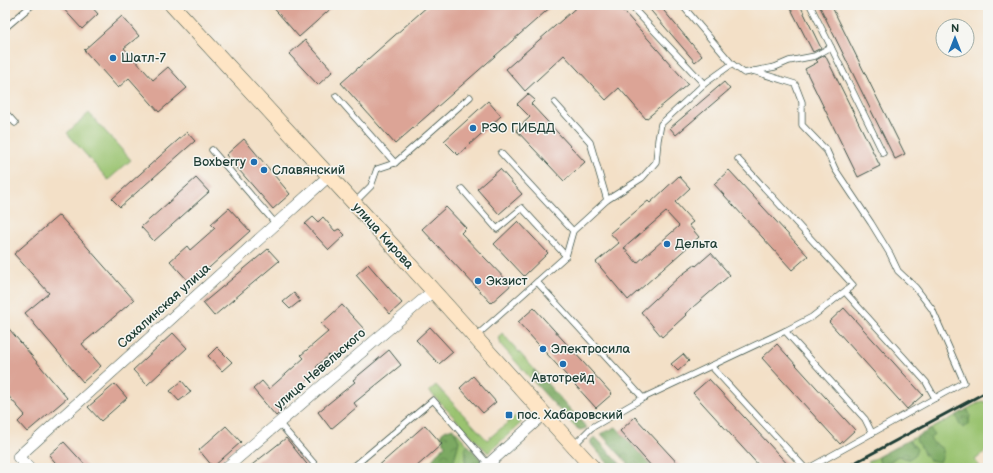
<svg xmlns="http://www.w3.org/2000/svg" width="993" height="473" viewBox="0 0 993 473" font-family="'Balsamiq Sans',sans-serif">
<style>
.grass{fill:#9ac36f;stroke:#5c8052}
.forest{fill:url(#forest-crowns);stroke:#4d734b}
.building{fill:#dca496;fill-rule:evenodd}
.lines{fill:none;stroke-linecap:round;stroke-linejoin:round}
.lane-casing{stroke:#3f554a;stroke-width:7}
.street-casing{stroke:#3f554a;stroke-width:12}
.secondary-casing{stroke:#3f554a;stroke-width:16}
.lane{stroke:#fff;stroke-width:5.5}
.street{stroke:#fff;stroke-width:11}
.secondary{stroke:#fee5c5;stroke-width:15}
.rail{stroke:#1f3d34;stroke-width:3}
.poi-dot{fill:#1f6fb2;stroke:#f6f6f2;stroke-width:1.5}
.labels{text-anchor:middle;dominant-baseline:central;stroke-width:3;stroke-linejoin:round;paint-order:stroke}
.poi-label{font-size:13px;fill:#1f3d34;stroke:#f6f6f2;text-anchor:start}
.street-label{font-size:13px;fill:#1f3d34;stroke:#f6f6f2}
</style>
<defs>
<pattern id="forest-crowns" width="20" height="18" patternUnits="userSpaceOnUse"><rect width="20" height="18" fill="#7ba962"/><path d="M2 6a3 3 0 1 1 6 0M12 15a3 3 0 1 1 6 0" fill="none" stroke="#648b52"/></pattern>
</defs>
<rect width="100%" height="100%" fill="#f6f6f2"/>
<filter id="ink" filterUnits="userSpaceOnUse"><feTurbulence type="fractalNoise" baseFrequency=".025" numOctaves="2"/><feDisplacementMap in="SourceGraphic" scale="8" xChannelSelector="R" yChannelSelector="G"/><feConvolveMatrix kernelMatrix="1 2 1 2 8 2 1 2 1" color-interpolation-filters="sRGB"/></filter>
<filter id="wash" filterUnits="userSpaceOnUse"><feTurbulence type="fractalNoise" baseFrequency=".012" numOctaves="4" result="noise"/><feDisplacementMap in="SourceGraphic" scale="16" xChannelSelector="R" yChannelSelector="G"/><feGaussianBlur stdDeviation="0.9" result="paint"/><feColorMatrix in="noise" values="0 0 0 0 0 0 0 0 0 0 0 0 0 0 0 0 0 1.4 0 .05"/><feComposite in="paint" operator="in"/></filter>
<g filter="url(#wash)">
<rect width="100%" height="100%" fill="#f3e0c7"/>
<g class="grass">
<path d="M89 113 131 160 108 180 67 133Z"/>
<path d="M502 333 534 369 532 380 501 345 499 337Z"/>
<path d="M436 385 487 440 518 414 521 423 488 453 429 391Z"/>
<path d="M982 401 988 403V450H987L975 460 981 468H871L872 466 868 462 879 456V461L888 465 893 459 898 456 909 459 913 446 909 440 918 436 916 440 922 447 924 455 935 444 930 439 931 430H929L955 416 959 420 970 415 967 409Z"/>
<path d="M453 428 468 445 465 447 466 458 464 468H452L459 441Z"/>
</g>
<g class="forest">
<path d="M534 369 587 428 580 430 575 427 532 380Z"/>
<path d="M967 409 970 415 969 424 963 428 959 424V420L955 416Z"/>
<path d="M616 427 650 465 647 468H632L601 434Z"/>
<path d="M453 428 459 441 452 468H428L436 454 445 446 441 434 446 430Z"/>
<path d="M929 430H931L934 434 930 439C937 449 949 444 940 462L929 460C923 454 922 446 916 440L918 436Z"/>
<path d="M595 437 624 468H612L591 444V440Z"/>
<path d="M909 440 917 449 915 455 909 459 898 456C891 460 888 464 880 466L879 456Z"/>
<path d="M468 445 484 463 479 468H464L466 458 465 447Z"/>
</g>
<g id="blocks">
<g class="building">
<path d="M60 5H90L98 14 82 29Z"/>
<path d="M271 5H335L299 37Z"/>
<path d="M429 5H553L395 144 341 83Z"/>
<path d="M579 5H618L688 84 646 119 619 88 606 100 564 55 525 91 506 69Z"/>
<path d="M646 5H659L702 56 695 62Z"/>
<path d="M789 5H800L821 48 813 52Z"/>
<path d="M819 5H831L905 154 895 159Z"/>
<path d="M122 16 139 36 124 48 153 80 168 67 187 88 159 112 129 78 118 88 84 50Z"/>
<path d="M305 40 333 71 318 85 289 54Z"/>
<path d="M825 55 880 166 858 177 805 69 818 62 816 60Z"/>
<path d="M724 82 730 89 676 135 670 128Z"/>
<path d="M528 94 535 100 531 104 585 162 564 181 516 130 530 117 517 104Z"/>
<path d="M488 101 501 116 458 155 444 141Z"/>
<path d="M187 132 195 141 120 207 112 199Z"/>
<path d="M244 139 290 194 273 209 226 155Z"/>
<path d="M500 169 522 194 499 214 477 189Z"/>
<path d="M729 170 808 256 792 270 714 184Z"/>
<path d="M679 176 690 188 675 202 693 222 689 225 699 237 628 300 596 262 619 243 610 233 648 201 650 203ZM666 212 679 226 637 263 624 248Z"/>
<path d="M196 178 209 192 154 241 141 227Z"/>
<path d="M446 207 466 228 461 233 511 285 491 303 422 229Z"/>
<path d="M229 208 250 231 191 284 170 261 187 246 190 250 215 228 211 224Z"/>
<path d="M59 215 134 300 82 344 101 366 83 382 25 313 49 293 14 254Z"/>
<path d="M313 217 318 222 323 217 335 231 339 229 345 235 329 250 305 224Z"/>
<path d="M518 221 548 253 524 276 494 244Z"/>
<path d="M268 249 279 261 214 316 203 303Z"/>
<path d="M711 253 730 275 685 314 686 315 662 337 641 312 680 276 695 265 696 266Z"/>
<path d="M368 264 402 303 390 314 356 275Z"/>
<path d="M294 293 300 301 290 309 283 302Z"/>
<path d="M342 305 364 329 332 358 329 355 316 367 319 370 281 403 285 408 276 416 253 389 262 381 269 389 304 358 301 355 328 332 321 324Z"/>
<path d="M534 308 612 394 596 408 518 322Z"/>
<path d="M844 308 923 395 907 409 829 322Z"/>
<path d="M5 324 67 398 27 432 18 422 25 415 5 392Z"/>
<path d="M430 327 453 352 439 364 416 340Z"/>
<path d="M173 333 187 348 147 385 133 370Z"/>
<path d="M777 344 855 430 840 444 762 358Z"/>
<path d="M217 347 232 362 222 371 208 356Z"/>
<path d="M389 350 401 365 354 403 357 407 331 429 318 412 355 382 353 380Z"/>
<path d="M683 354 689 361 678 371 671 364Z"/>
<path d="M473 376 496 402 483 413 460 388Z"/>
<path d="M709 379 791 468H761L693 393Z"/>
<path d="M182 381 191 392 179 401 170 391Z"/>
<path d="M115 384 127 398 101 421 88 407Z"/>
<path d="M635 417 682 468H653L620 431Z"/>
<path d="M425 425 442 444 415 468H376Z"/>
<path d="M226 426 241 442 213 467 199 450Z"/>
<path d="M286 438 310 468H248Z"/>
<path d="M64 442 88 468H60L49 455Z"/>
</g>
</g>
</g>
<g filter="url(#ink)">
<use href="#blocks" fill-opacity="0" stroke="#3f554a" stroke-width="1"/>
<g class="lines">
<g class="lane-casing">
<g id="lane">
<path d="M682 5 732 64 704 84"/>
<path d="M5 28 32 5"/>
<path d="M831 47 883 153"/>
<path d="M732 64 744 73 775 67 789 61 815 56 831 47 810 5"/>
<path d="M753 71 795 84 802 102V125L827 151 835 169 871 223 890 254 898 271 915 287 932 309 964 382 809 468"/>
<path d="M336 96 395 163"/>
<path d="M555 103 590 142 607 200 573 231"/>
<path d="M5 112 15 123"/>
<path d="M212 150 276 224"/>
<path d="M462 189 497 229 522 208 566 256"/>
<path d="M607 200 642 178 656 162 658 140 661 124 704 84 632 7"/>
<path d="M354 203 371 186 377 169 395 163 470 97"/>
<path d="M537 282 643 398"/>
<path d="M845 292 926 382 935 398"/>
<path d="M785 331 865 419 872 433"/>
<path d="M475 337 566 256 573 231 501 153"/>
<path d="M711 366 805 468"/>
<path d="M279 423 318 468"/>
<path d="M573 446 591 428 643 398 785 331 812 317 853 285 738 159"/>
<path d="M352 468 433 400 489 465"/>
</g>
</g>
<g class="street-casing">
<g id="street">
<path d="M29 468 18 457 329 176"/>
<path d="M226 468 433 291"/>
<path d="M484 468 544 414"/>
</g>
</g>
<g class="secondary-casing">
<path id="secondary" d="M172 5 354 203 593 468"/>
</g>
<use href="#lane" class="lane"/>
<use href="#street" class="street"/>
<use href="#secondary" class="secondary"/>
<path class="rail" d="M845 468 988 391"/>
</g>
</g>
<g class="poi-dot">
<circle cx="113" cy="58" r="4"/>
<circle cx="473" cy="128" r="4"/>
<circle cx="254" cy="162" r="4"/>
<circle cx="264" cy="170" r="4"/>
<circle cx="667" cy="244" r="4"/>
<circle cx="478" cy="281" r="4"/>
<circle cx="543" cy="349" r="4"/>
<circle cx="563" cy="364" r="4"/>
<rect x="505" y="411" width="8" height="8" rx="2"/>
</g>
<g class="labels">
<g class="poi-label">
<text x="121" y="58">Шатл-7</text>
<text x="481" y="128">РЭО ГИБДД</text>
<text x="246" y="162" text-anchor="end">Boxberry</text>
<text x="272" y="170">Славянский</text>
<text x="675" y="244">Дельта</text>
<text x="486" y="281">Экзист</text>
<text x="551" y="349">Электросила</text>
<text x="563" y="378" text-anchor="middle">Автотрейд</text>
<text x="517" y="415">пос. Хабаровский</text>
</g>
<g class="street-label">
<text transform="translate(383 236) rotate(48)">улица Кирова</text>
<text transform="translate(164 306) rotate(-42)">Сахалинская улица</text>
<text transform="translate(320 369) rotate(-41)">улица Невельского</text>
</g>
</g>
<rect width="993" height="473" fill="none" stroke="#f6f6f2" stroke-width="20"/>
<g transform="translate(955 38)"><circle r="19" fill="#f6f6f2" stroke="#a0aca6"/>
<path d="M0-3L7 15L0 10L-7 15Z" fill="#1f6fb2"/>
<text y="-6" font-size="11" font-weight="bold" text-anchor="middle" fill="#1f3d34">N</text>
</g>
</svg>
